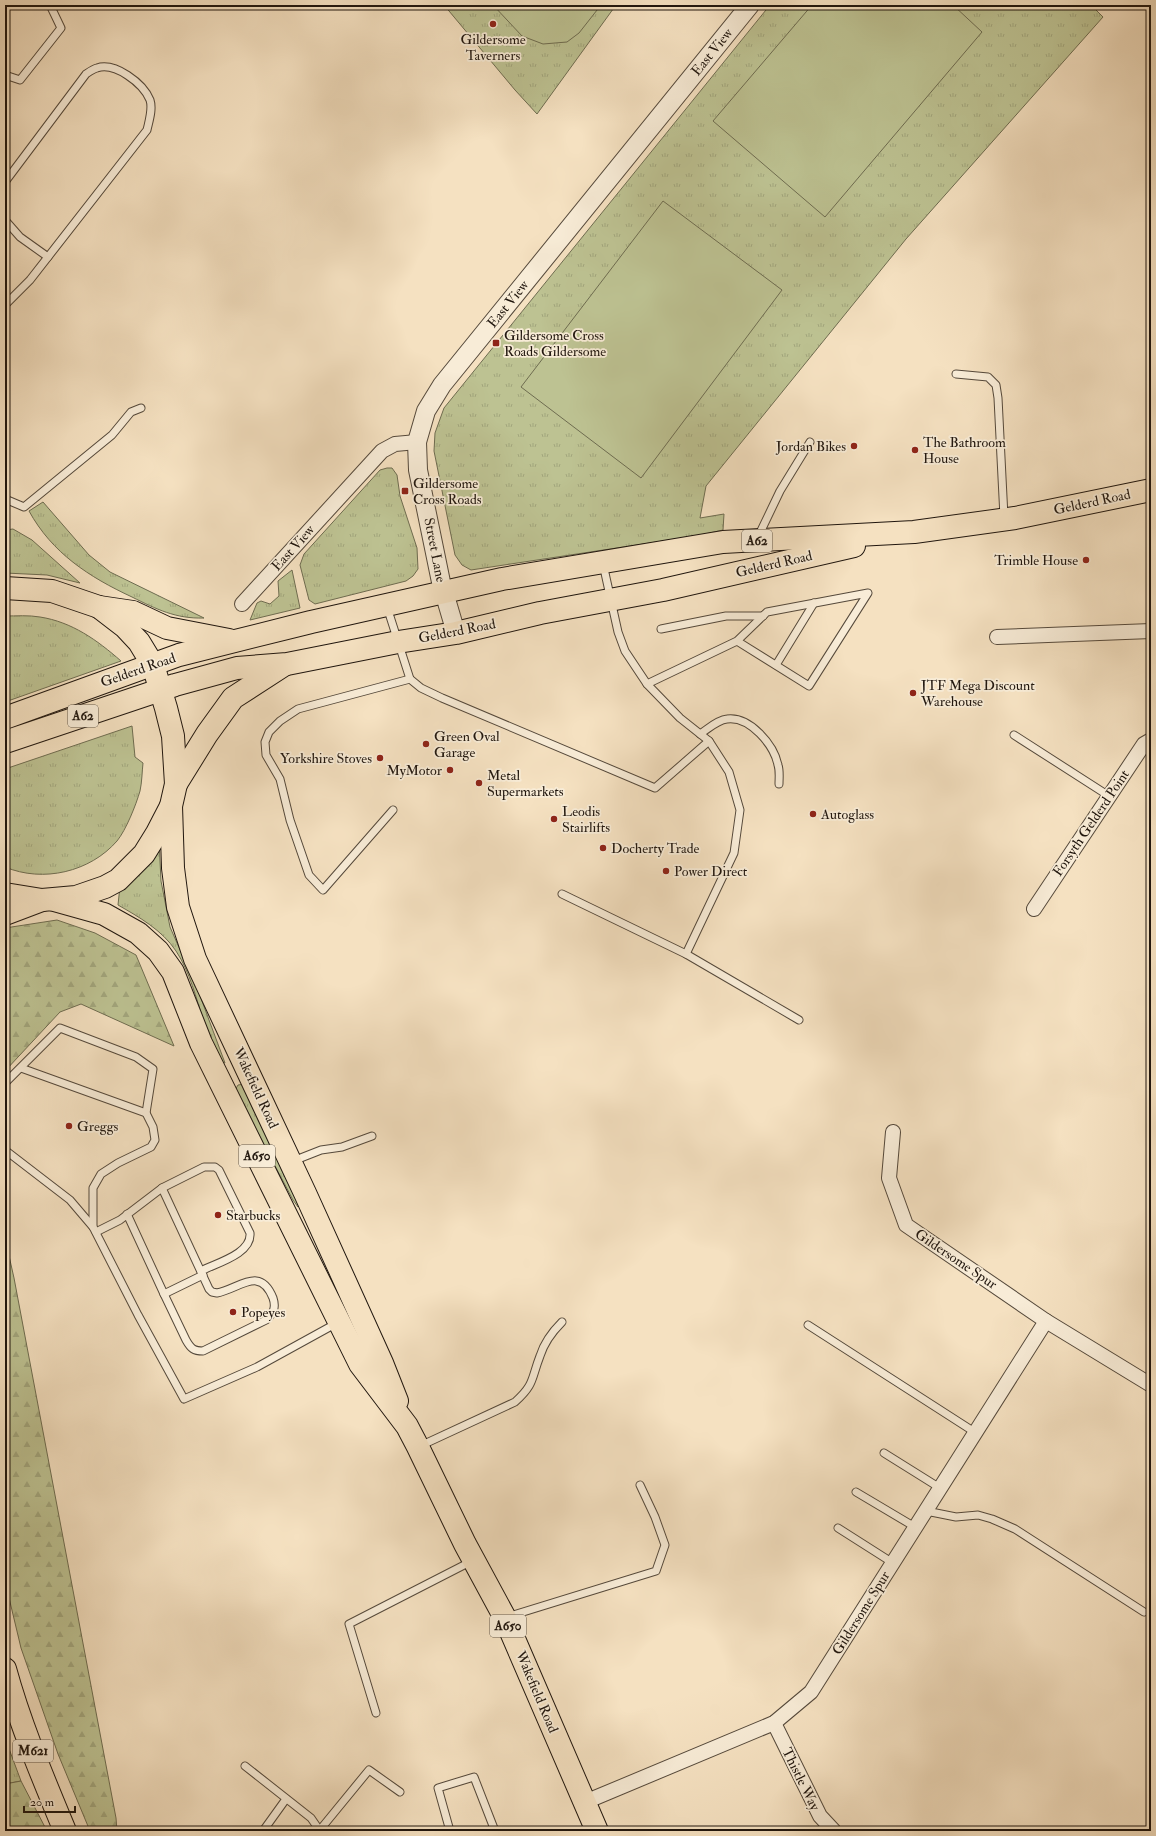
<svg xmlns="http://www.w3.org/2000/svg" width="1156" height="1836" viewBox="0 0 1156 1836" font-family="'IM FELL Double Pica',serif">
<style>
.grass{fill:url(#grass-tufts);stroke:#6e6c50}
.forest{fill:url(#forest-firs);stroke:#6e6c50}
.garden{fill:#bdc292;stroke:#6e6c50}
.lines{fill:none;stroke-linecap:round;stroke-linejoin:round}
.service-casing{stroke:#55493b;stroke-width:9}
.minor-casing{stroke:#55493b;stroke-width:16}
.tertiary-casing{stroke:#55493b;stroke-width:20}
.primary-casing{stroke:#20160e;stroke-width:24}
.trunk-casing{stroke:#20160e;stroke-width:24}
.motorway-casing{stroke:#20160e;stroke-width:24}
.service{stroke:#f8ecd7;stroke-width:7}
.minor{stroke:#f8ecd7;stroke-width:14}
.tertiary{stroke:#f8ecd7;stroke-width:18}
.primary{stroke:#f5e1c1;stroke-width:22}
.trunk{stroke:#f5e1c1;stroke-width:22}
.motorway{stroke:#f5e1c1;stroke-width:22}
.poi-dot{fill:#8f2418;stroke:#f8ecd7;stroke-width:1.5}
.labels{text-anchor:middle;dominant-baseline:central;stroke-width:3.5;stroke-linejoin:round;paint-order:stroke}
.shield{fill:#f8ecd7;stroke:#61564a;stroke-width:1}
.shield-label{font-size:13px;font-weight:bold;fill:#20160e}
.poi-label{font-size:14px;fill:#20160e;stroke:#f8ecd7;text-anchor:start}
.street-label{font-size:14px;fill:#20160e;stroke:#f8ecd7}
</style>
<defs>
<pattern id="grass-tufts" width="24" height="20" patternUnits="userSpaceOnUse"><rect width="24" height="20" fill="#bdc292"/><path d="M3 7l-1-3M5 7V3M7 7l1-3M15 17l-1-3M17 17v-4M19 17l1-3" fill="none" stroke="#a2a67d"/></pattern>
<pattern id="forest-firs" width="22" height="20" patternUnits="userSpaceOnUse"><rect width="22" height="20" fill="#bdc292"/><path d="M5 1l3.5 6h-7zM16 11l3.5 6h-7z" fill="#a2a67d"/></pattern>
</defs>
<rect width="100%" height="100%" fill="#f5e1c1"/>
<filter id="stains"><feTurbulence type="fractalNoise" baseFrequency=".005" numOctaves="4"/><feColorMatrix values="0 0 0 0 .2 0 0 0 0 .09 0 0 0 0 .02 0 0 0 .5 -.17"/></filter>
<radialGradient id="worn" r=".72"><stop offset=".6" stop-color="#630" stop-opacity="0"/><stop offset="1" stop-color="#630" stop-opacity=".3"/></radialGradient>
<g class="grass">
<path d="M444 5H616L537 114 515 90Z"/>
<path d="M770 5H1091L1103 17 906 239 706 486 700 518 724 514 723 530 696 536 471 570 462 565 455 555 434 451 435 433 444 408Z"/>
<path d="M387 468H392L397 475 400 496 417 548 418 569 413 576 406 581 315 604 309 600 300 565 304 554 380 470Z"/>
<path d="M43 502 89 555 110 572 204 618C176 619 156 609 132 597 89 577 52 553 29 511Z"/>
<path d="M13 529 32 540 80 583 47 575 5 573V530Z"/>
<path d="M292 570 300 608 250 620 257 603 261 601 270 604 279 596 278 581Z"/>
<path d="M5 616C16 616 29 615 40 617 72 622 97 640 121 661L5 702Z"/>
<path d="M132 726 135 757 143 763C142 772 142 782 140 791 136 805 126 830 117 841 90 872 43 883 5 867V769Z"/>
<path d="M159 841 161 881 170 927 199 993 225 1063 221 1062C215 1049 208 1036 204 1022 196 998 190 972 176 951 162 930 139 917 118 905L120 886Z"/>
<path d="M245 1084 300 1204 298 1207 293 1200 235 1090 238 1085Z"/>
<path d="M5 1738 21 1781 5 1784Z"/>
</g>
<g class="forest">
<path d="M57 920 95 933 136 955 174 1046 81 1004 60 1012 5 1071V928Z"/>
<path d="M5 1238 14 1278 116 1818 117 1831H90L58 1754 21 1648 5 1581Z"/>
<path d="M21 1781 47 1831H5V1784Z"/>
</g>
<g class="garden">
<path d="M493 5H601L579 33 567 42 543 44 522 36Z"/>
<path d="M812 5H953L982 32 825 217 713 121Z"/>
<path d="M663 201 782 290 641 478 521 387Z"/>
</g>
<g class="lines">
<g class="service-casing">
<g id="service">
<path d="M5 75 20 80 61 28 50 5"/>
<path d="M5 182 86 74C89 72 93 69 97 68 115 62 143 83 150 100 153 109 149 121 147 130L30 280 5 305"/>
<path d="M5 220 20 237 48 257"/>
<path d="M956 374 988 377 996 385 998 398 1004 517"/>
<path d="M5 499 24 507 112 435 131 412 141 408"/>
<path d="M758 537 780 491 810 442"/>
<path d="M387 607 410 679 298 709 280 721 269 732 265 742 266 755 280 779 290 820 309 875 323 890 393 810"/>
<path d="M661 629 726 616H763"/>
<path d="M776 665 814 603"/>
<path d="M410 679 421 688 442 698 655 788 709 741"/>
<path d="M647 684 737 641 767 612 868 593 809 686 737 641"/>
<path d="M700 734C708 729 717 720 727 719 750 716 774 745 778 765 780 771 779 778 779 784"/>
<path d="M1014 735 1109 796"/>
<path d="M562 894 686 954 734 853 740 810 729 772 709 741 680 718 647 684 625 651 618 632 603 564"/>
<path d="M686 954 799 1020"/>
<path d="M21 1068 146 1113 153 1127 155 1140 151 1147 118 1163 101 1174 93 1188V1227L138 1315 184 1399 257 1367 337 1323"/>
<path d="M5 1083 60 1028 136 1057 153 1069 146 1113"/>
<path d="M5 1150 70 1200 93 1227"/>
<path d="M293 1161 321 1150 342 1147 372 1136"/>
<path d="M162 1188 204 1167H215L219 1170 250 1233C252 1254 216 1263 201 1271"/>
<path d="M127 1214 164 1294 203 1275"/>
<path d="M96 1232 120 1220 162 1188 209 1289 212 1292 217 1293C239 1289 260 1265 273 1298 276 1307 274 1313 266 1320L203 1351C194 1351 191 1349 186 1340L164 1294"/>
<path d="M808 1325 976 1433"/>
<path d="M420 1446 515 1402C535 1384 531 1379 540 1356 544 1343 552 1332 562 1322"/>
<path d="M884 1453 940 1488"/>
<path d="M856 1492 915 1527"/>
<path d="M926 1511 956 1517 978 1515 992 1519 1015 1529 1144 1612"/>
<path d="M838 1528 893 1563"/>
<path d="M507 1617 656 1571 665 1545 655 1517 640 1485"/>
<path d="M376 1713 349 1624 472 1561"/>
<path d="M245 1766 311 1818 320 1831"/>
<path d="M263 1831 286 1799"/>
<path d="M319 1831 369 1770 400 1792"/>
<path d="M450 1831 438 1788 474 1777 495 1831"/>
</g>
</g>
<g class="minor-casing">
<g id="minor">
<path d="M242 604 382 451 395 444 417 442"/>
<path d="M997 637 1151 631"/>
<path d="M1034 909 1144 744 1151 740"/>
<path d="M1046 1321 1151 1385"/>
<path d="M774 1723 820 1816 834 1831"/>
<path d="M585 1802 774 1723 811 1692 1046 1321 906 1225 889 1178 893 1132"/>
</g>
</g>
<g class="tertiary-casing">
<path id="tertiary" d="M456 633 441 582 418 470 417 442 426 411 442 385 750 5"/>
</g>
<g class="primary-casing">
<g id="primary">
<path d="M99 607 133 612 167 628 229 640"/>
<path d="M5 718 179 655 311 622 502 579 723 542 914 532 1015 518 1151 490"/>
<path d="M5 742 175 685 237 668 287 664 398 642 456 633 540 613 663 590 854 546"/>
<path d="M176 784 207 734 233 698 284 665"/>
<path d="M171 806 173 868 178 907 195 959 305 1193 382 1363 397 1401"/>
<path d="M54 900 104 914 138 933 158 951 173 972 201 1043 360 1364 407 1426 418 1447 465 1544 505 1618 597 1831"/>
</g>
</g>
<g class="trunk-casing">
<path id="trunk" d="M5 588 52 591 99 607 125 627 139 642 153 665 166 708 173 736 176 784 171 806 157 833 144 854 118 880 105 887 76 897 42 900 5 894"/>
</g>
<g class="motorway-casing">
<g id="motorway">
<path d="M5 914 42 900"/>
<path d="M5 1669C20 1724 43 1778 65 1831"/>
</g>
</g>
<use href="#service" class="service"/>
<use href="#minor" class="minor"/>
<use href="#tertiary" class="tertiary"/>
<use href="#primary" class="primary"/>
<use href="#trunk" class="trunk"/>
<use href="#motorway" class="motorway"/>
</g>
<g class="poi-dot">
<circle cx="493" cy="24" r="4"/>
<rect x="492" y="339" width="8" height="8" rx="2"/>
<circle cx="854" cy="446" r="4"/>
<circle cx="915" cy="450" r="4"/>
<rect x="401" y="487" width="8" height="8" rx="2"/>
<circle cx="1086" cy="560" r="4"/>
<circle cx="913" cy="693" r="4"/>
<circle cx="426" cy="744" r="4"/>
<circle cx="380" cy="758" r="4"/>
<circle cx="450" cy="770" r="4"/>
<circle cx="479" cy="783" r="4"/>
<circle cx="813" cy="814" r="4"/>
<circle cx="554" cy="819" r="4"/>
<circle cx="603" cy="848" r="4"/>
<circle cx="666" cy="871" r="4"/>
<circle cx="69" cy="1126" r="4"/>
<circle cx="218" cy="1215" r="4"/>
<circle cx="233" cy="1312" r="4"/>
</g>
<g class="labels">
<g class="shield">
<rect x="742" y="530" width="30" height="22" rx="3"/>
<rect x="68" y="705" width="30" height="22" rx="3"/>
<rect x="239" y="1145" width="36" height="22" rx="3"/>
<rect x="490" y="1615" width="36" height="22" rx="3"/>
<rect x="13" y="1740" width="40" height="22" rx="3"/>
</g>
<g class="shield-label">
<text x="757" y="541">A62</text>
<text x="83" y="716">A62</text>
<text x="257" y="1156">A650</text>
<text x="508" y="1626">A650</text>
<text x="33" y="1751">M621</text>
</g>
<g class="poi-label">
<text x="493" y="39" text-anchor="middle">Gildersome<tspan x="493" dy="16">Taverners</tspan></text>
<text x="504" y="335">Gildersome Cross<tspan x="504" dy="16">Roads Gildersome</tspan></text>
<text x="923" y="442">The Bathroom<tspan x="923" dy="16">House</tspan></text>
<text x="846" y="446" text-anchor="end">Jordan Bikes</text>
<text x="413" y="483">Gildersome<tspan x="413" dy="16">Cross Roads</tspan></text>
<text x="1078" y="560" text-anchor="end">Trimble House</text>
<text x="921" y="685">JTF Mega Discount<tspan x="921" dy="16">Warehouse</tspan></text>
<text x="434" y="736">Green Oval<tspan x="434" dy="16">Garage</tspan></text>
<text x="372" y="758" text-anchor="end">Yorkshire Stoves</text>
<text x="442" y="770" text-anchor="end">MyMotor</text>
<text x="487" y="775">Metal<tspan x="487" dy="16">Supermarkets</tspan></text>
<text x="562" y="811">Leodis<tspan x="562" dy="16">Stairlifts</tspan></text>
<text x="821" y="814">Autoglass</text>
<text x="611" y="848">Docherty Trade</text>
<text x="674" y="871">Power Direct</text>
<text x="77" y="1126">Greggs</text>
<text x="226" y="1215">Starbucks</text>
<text x="241" y="1312">Popeyes</text>
</g>
<g class="street-label">
<text transform="translate(712 52) rotate(-51)">East View</text>
<text transform="translate(508 304) rotate(-51)">East View</text>
<text transform="translate(1092 502) rotate(-12)">Gelderd Road</text>
<text transform="translate(293 548) rotate(-48)">East View</text>
<text transform="translate(435 550) rotate(79)">Street Lane</text>
<text transform="translate(774 564) rotate(-13)">Gelderd Road</text>
<text transform="translate(457 631) rotate(-11)">Gelderd Road</text>
<text transform="translate(138 670) rotate(-19)">Gelderd Road</text>
<text transform="translate(1091 823) rotate(-56)">Forsyth Gelderd Point</text>
<text transform="translate(256 1088) rotate(65)">Wakefield Road</text>
<text transform="translate(956 1259) rotate(34)">Gildersome Spur</text>
<text transform="translate(861 1613) rotate(-58)">Gildersome Spur</text>
<text transform="translate(537 1692) rotate(67)">Wakefield Road</text>
<text transform="translate(801 1779) rotate(64)">Thistle Way</text>
</g>
</g>
<rect width="1156" height="1836" fill="none" stroke="#f5e1c1" stroke-width="20"/>
<rect x="6" y="6" width="1144" height="1824" fill="none" stroke="#20160e" stroke-width="2"/>
<rect x="10" y="10" width="1136" height="1816" fill="none" stroke="#20160e"/>
<path d="M24 1806v6h51v-6" fill="none" stroke="#20160e" stroke-width="2"/>
<text x="30" y="1806" font-size="12" fill="#20160e" stroke="#f8ecd7" stroke-width="3" paint-order="stroke">20 m</text>
<rect width="100%" height="100%" filter="url(#stains)"/>
<rect width="100%" height="100%" fill="url(#worn)"/>
</svg>
